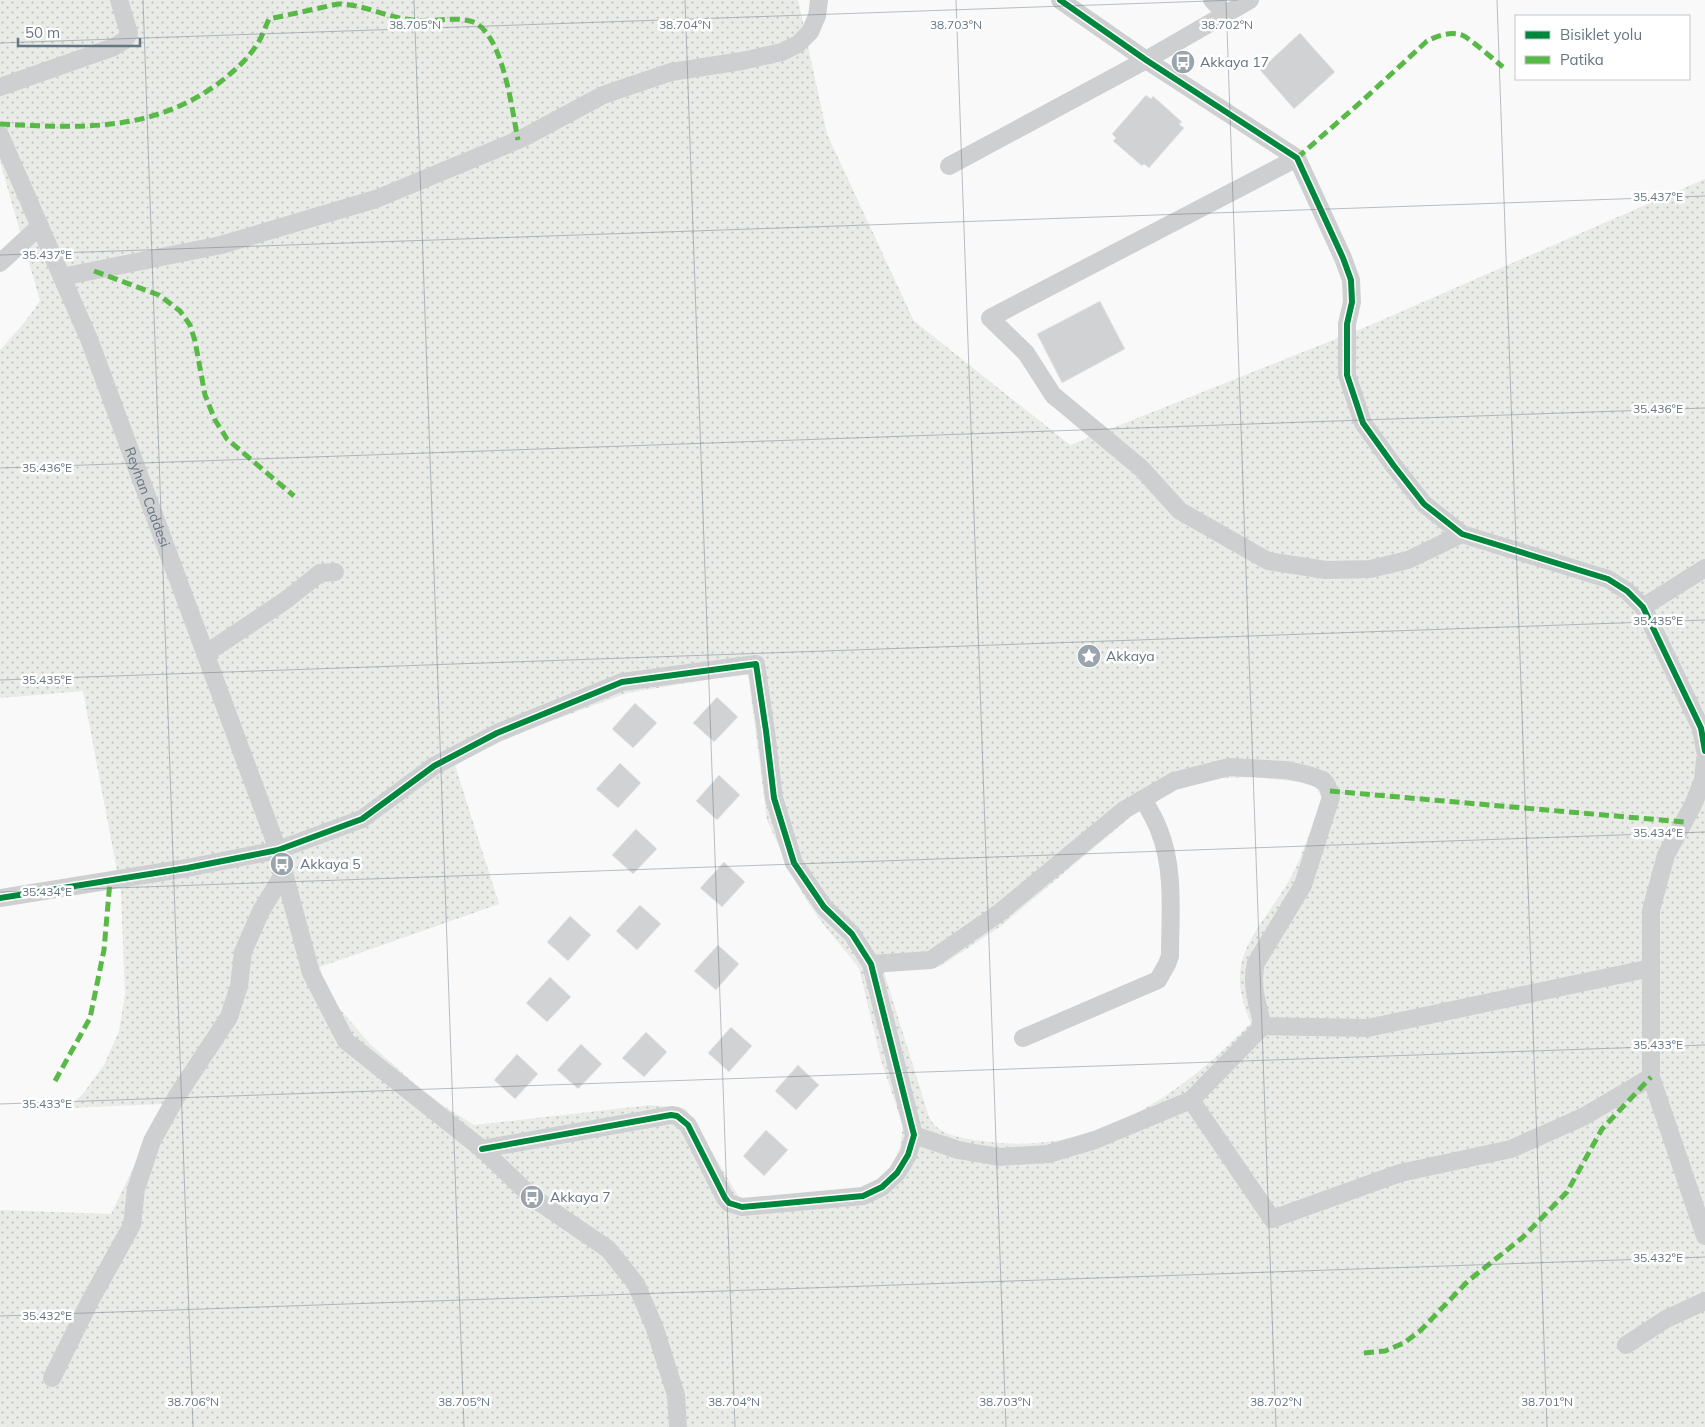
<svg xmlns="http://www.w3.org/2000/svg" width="1705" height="1427" viewBox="0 0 1705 1427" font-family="Mulish,sans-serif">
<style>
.grass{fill:url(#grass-dots);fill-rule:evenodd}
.building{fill:#d0d2d3;stroke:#e8e8e8}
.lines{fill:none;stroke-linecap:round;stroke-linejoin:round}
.minor{stroke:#cecfd0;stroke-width:18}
.quiet{stroke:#58b947;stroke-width:5;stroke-dasharray:10 5;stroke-linecap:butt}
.cycleway-casing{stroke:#fff;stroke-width:9}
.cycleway{stroke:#00873e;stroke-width:6}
.ticks{fill:none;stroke:#657683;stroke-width:1;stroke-opacity:0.45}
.labels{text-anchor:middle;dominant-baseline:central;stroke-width:5;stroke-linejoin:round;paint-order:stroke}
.poi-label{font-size:14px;fill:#657683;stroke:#fff;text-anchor:start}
.street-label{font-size:14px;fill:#657683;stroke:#fff}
.ticks-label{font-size:12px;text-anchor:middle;fill:#657683;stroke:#fff;stroke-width:5;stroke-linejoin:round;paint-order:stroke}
</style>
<defs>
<pattern id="grass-dots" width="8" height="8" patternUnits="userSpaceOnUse" patternTransform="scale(1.25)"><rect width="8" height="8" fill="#e8ebe6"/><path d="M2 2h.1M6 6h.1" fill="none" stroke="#c0c3c0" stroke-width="1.8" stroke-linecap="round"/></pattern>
</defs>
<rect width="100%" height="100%" fill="#f9f9f9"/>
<path class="grass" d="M0 0H798L827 134 914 321 1070 445 1368 326 1705 179V1427H0V1210L111 1214 164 1104 68 1108 82 1095 104 1065 119 1031 125 995 121 892 83 691 0 698V350L24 323 40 301 0 162ZM748 673 767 820 792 875 807 901 823 924 859 968 881 1060 903 1126 900 1148 890 1168 873 1183 855 1193 740 1199 686 1109 651 1105 474 1125 444 1106 415 1084 369 1043 334 1002 323 979 320 967 499 904 454 762 527 730 627 693ZM1255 777 1309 783 1317 789 1322 798C1312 825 1304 852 1291 877 1261 931 1220 955 1251 1023 1176 1099 1093 1157 982 1141 963 1138 938 1136 929 1117L884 972 941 966 1001 926 1139 810 1185 785 1216 778Z"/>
<g class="building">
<path d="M1300 33 1335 72 1294 109 1260 70Z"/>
<path d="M1146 95 1151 99 1153 96 1182 122 1179 124 1184 128 1149 168 1144 164 1142 166 1113 141 1116 138 1112 134Z"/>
<path d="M1100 301 1125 349 1062 383 1037 334Z"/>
<path d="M717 697 738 717 714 742 693 723Z"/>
<path d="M635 703 657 723 633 748 612 729Z"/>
<path d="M620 763 641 783 618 808 596 789Z"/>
<path d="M719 775 740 795 717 820 696 801Z"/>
<path d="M636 829 657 849 633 874 612 855Z"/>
<path d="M724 862 745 882 722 907 700 888Z"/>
<path d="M640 905 661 924 637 950 616 931Z"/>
<path d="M570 916 591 935 568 961 547 942Z"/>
<path d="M718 945 739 964 716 990 694 971Z"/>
<path d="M550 977 571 997 547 1022 526 1003Z"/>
<path d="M731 1027 752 1046 729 1072 708 1053Z"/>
<path d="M646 1032 667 1052 644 1077 622 1058Z"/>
<path d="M581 1044 602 1064 578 1089 557 1070Z"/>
<path d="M517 1054 538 1074 515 1099 494 1080Z"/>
<path d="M798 1065 819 1085 796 1110 775 1091Z"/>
<path d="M766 1130 788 1150 764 1176 743 1156Z"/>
</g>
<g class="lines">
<g class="minor">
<path d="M1060 0 1146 60 1297 158 1343 258 1351 280 1352 302 1347 324V375L1363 423 1394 466 1424 504 1462 534 1608 579 1627 591 1643 607 1701 728 1705 751"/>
<path d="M1212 0 1226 14"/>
<path d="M0 87 114 47 125 40 129 33 119 0"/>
<path id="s1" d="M0 135 89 339 278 850 311 973 346 1041 482 1149 532 1197 608 1249 636 1284 654 1326 676 1395 678 1427"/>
<path d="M1297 158 990 318 1026 353 1053 395 1141 468 1180 511 1268 561 1326 570 1370 569 1408 560 1462 534"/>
<path d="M949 166 1146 60 1250 0"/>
<path d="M0 263 40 226"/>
<path d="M62 277 221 245 376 199 523 138 603 95 671 72 742 61 782 52 798 44 810 32 817 16 819 0"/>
<path d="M1643 607 1705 568"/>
<path d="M205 654 286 600 320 573 335 572"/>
<path d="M1705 760 1703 780 1693 805 1666 855 1651 910V1077L1705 1236"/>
<path d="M0 898 187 868 278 850 362 819 434 766 497 733 622 682 756 664 766 731 774 798 794 863 824 907 852 934 871 964 914 1135 908 1155 897 1173 882 1187 863 1196 742 1207 729 1203 725 1198 688 1125 677 1116 671 1115 482 1149"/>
<path d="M871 964 931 960 999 913 1124 810 1174 781 1229 767 1286 770 1305 774 1323 780 1327 785 1331 797 1303 885 1256 963C1250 984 1258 1006 1263 1026"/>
<path d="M1023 1038 1158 980 1167 964 1170 956C1170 915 1175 869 1159 830 1155 819 1149 809 1143 799"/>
<path d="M1191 1100 1272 1219 1400 1173 1511 1149 1583 1117 1651 1077"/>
<path d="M914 1135 958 1150 999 1157 1048 1154 1095 1140 1191 1100 1263 1026 1368 1028 1651 968"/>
<path d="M1626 1345 1666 1319 1705 1301"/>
<path d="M52 1378 90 1301 132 1225 136 1189 152 1141 177 1096 229 1017 239 986 243 952 261 911 284 873"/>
</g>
<g class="quiet">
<path d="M0 124C79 128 151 133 219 83 233 72 246 61 256 46 262 38 265 27 269 19L338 4C364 4 387 18 413 20 431 23 451 16 470 21 503 29 512 111 518 140"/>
<path d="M1297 158 1362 101 1427 41C1437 36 1450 31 1462 35 1471 39 1494 60 1503 67"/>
<path d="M94 271 159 295 180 311 190 325 195 341 205 395 215 420 227 439 294 496"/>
<path d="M1330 791 1684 822"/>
<path d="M55 1081 90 1018 104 950 110 881"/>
<path d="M1364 1353 1385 1351 1404 1343 1421 1330 1468 1281 1522 1238 1567 1192 1602 1129 1651 1077"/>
</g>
<g class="cycleway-casing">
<g id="cycleway">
<path d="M1060 0 1146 60 1297 158 1343 258 1351 280 1352 302 1347 324V375L1363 423 1394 466 1424 504 1462 534 1608 579 1627 591 1643 607 1701 728 1705 751"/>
<path d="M0 898 187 868 278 850 362 819 434 766 497 733 622 682 756 664 766 731 774 798 794 863 824 907 852 934 871 964 914 1135 908 1155 897 1173 882 1187 863 1196 742 1207 729 1203 725 1198 688 1125 677 1116 671 1115 482 1149"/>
</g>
</g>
<use href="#cycleway" class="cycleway"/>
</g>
<path class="ticks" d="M143 0 193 1427M414 0 464 1427M685 0 735 1427M956 0 1006 1427M1226 0 1276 1427M1497 0 1547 1427M0 43 1238 0M0 255 1705 196M0 468 1705 408M0 680 1705 620M0 892 1705 832M0 1104 1705 1045M0 1316 1705 1257"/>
<defs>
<g id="bus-disc" transform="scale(1.25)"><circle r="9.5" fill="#99a4ac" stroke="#fff"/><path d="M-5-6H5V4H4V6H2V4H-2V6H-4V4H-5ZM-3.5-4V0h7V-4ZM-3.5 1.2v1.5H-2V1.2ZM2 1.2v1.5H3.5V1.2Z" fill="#fff"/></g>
<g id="sight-disc" transform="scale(1.25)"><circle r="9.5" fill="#99a4ac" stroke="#fff"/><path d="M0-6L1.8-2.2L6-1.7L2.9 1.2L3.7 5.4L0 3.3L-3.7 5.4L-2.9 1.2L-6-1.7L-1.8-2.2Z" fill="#fff"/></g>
</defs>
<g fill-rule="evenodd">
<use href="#bus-disc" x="1183" y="62"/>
<use href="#sight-disc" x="1089" y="656"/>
<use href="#bus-disc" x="282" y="864"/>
<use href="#bus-disc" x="532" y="1197"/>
</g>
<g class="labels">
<g class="poi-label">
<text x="1200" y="62">Akkaya 17</text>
<text x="1106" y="656">Akkaya</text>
<text x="300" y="864">Akkaya 5</text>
<text x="550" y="1197">Akkaya 7</text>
</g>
<g class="street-label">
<text stroke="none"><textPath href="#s1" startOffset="391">Reyhan Caddesi</textPath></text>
</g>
</g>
<g class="ticks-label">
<text x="415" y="29">38.705°N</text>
<text x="685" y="29">38.704°N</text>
<text x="956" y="29">38.703°N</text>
<text x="1227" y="29">38.702°N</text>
<text x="1658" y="201">35.437°E</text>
<text x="47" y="259">35.437°E</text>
<text x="1658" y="413">35.436°E</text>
<text x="47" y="472">35.436°E</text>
<text x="1658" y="625">35.435°E</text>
<text x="47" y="684">35.435°E</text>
<text x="1658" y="837">35.434°E</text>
<text x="47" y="896">35.434°E</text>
<text x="1658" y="1049">35.433°E</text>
<text x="47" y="1108">35.433°E</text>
<text x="1658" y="1262">35.432°E</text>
<text x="47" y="1320">35.432°E</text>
<text x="193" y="1406">38.706°N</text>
<text x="464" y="1406">38.705°N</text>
<text x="734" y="1406">38.704°N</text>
<text x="1005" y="1406">38.703°N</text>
<text x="1276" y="1406">38.702°N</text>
<text x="1547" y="1406">38.701°N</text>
</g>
<rect x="1515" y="15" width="175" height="65" fill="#ffffff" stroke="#c1c8cd"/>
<rect x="1525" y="31" width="25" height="8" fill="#00873e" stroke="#c1c8cd"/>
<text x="1560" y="40" font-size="15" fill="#657683">Bisiklet yolu</text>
<rect x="1525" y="56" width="25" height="8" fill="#58b947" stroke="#c1c8cd"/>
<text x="1560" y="65" font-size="15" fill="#657683">Patika</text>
<path d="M18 38v8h122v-8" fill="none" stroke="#657683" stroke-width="2.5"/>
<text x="25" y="38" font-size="15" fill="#657683" stroke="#ffffff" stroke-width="4" paint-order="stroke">50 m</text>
</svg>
